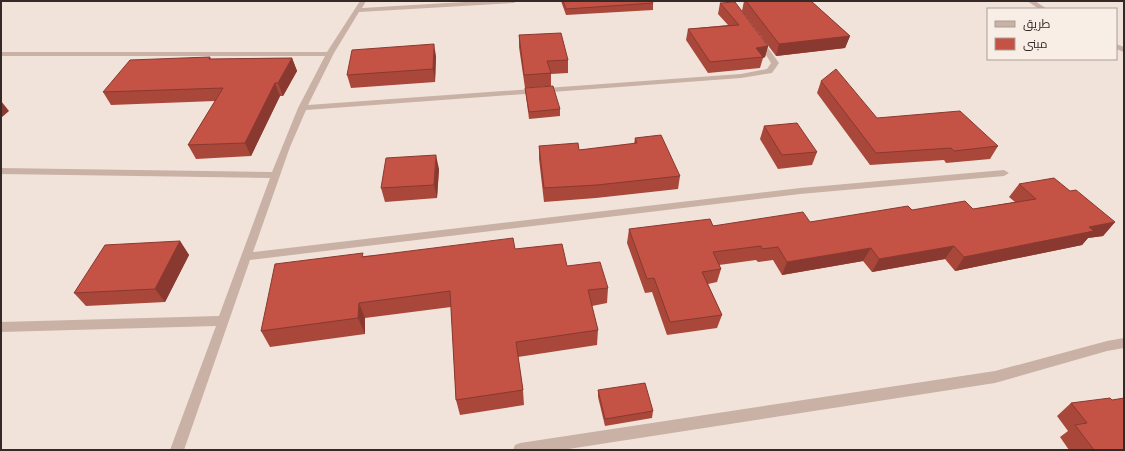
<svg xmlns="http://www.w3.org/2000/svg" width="1125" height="451" viewBox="0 0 1125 451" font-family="Inter,Cairo,sans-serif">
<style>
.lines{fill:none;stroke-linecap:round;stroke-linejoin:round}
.minor{fill:#c9b1a6;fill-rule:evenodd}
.wall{fill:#a9473b}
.shaded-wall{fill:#893930}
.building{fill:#c45245;stroke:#893930}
</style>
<rect width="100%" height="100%" fill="#f1e3da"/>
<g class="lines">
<g class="minor">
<path d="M360 1H366L362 8 481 1H517L514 3 359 12 334 53 308 105 741 74 767 69 771 63 756 39 759 37 761 38 779 63 772 73 741 78 306 110 290 147 253 252 800 188 1004 170 1009 173 1004 176 800 194 250 260 184 450H170L216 326 1 332V322L219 316 270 178 1 174V168L272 172 298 108 325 56H1V52H327Z"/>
<path d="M1027 1H1035L1047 9H1039Z"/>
<path d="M1116 44 1124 47V52L1116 49Z"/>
<path d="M1124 338V348L1107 351 995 383 562 450H513L515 445 520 443 995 371 1107 341Z"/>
</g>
</g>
<g class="wall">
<path d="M561 1H652L653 3V10L566 15Z"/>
<path d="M744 1H811L850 36 845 48 776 56 742 11Z"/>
<path d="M720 3 768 46 765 57 763 58 760 68 708 73 686 40 688 29 728 25 718 14Z"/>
<path d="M519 35 568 60V73L551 74V86L525 88 519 47Z"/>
<path d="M436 56 435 82 351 88 347 75Z"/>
<path d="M210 57 211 59 292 58 297 71 283 96H280L251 156 196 159 188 145 215 101 111 105 103 92Z"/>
<path d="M821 81 877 118 998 146 990 159 946 163 944 160 870 165 817 93Z"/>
<path d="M525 88 560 109V116L529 119Z"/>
<path d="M764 126 817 152 812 165 778 169 760 139Z"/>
<path d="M635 138 680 176 678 189 596 198 544 202 539 159V146L579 150 634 144Z"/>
<path d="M439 169 437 198 385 202 381 188Z"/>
<path d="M1019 184 1070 191 1115 222 1103 236 1088 238 1082 245 955 271 945 259 872 272 863 261 782 275 773 260 758 262 756 260 719 265 721 269 717 282 708 284 722 315 717 328 667 335 652 292 645 293 627 243 629 229 810 222 912 210 973 209 1015 202 1009 197Z"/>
<path d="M180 241 189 255 165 302 86 306 74 293Z"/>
<path d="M515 249 567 266 608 288 607 303 592 306 598 330 597 345 518 357 523 390 524 405 460 415 456 400 451 307 365 318V334L270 347 261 331 364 256Z"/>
<path d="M598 390 653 411 652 418 605 426 598 397Z"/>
<path d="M1112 400 1124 450H1069L1060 437 1068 431 1057 416 1071 403Z"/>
</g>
<g class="shaded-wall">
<path d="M850 36 845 48 776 56 779 44Z"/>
<path d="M434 44 436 56 435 82 433 69Z"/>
<path d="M768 46 765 57 763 58 756 48Z"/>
<path d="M292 58 297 71 283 96 278 83Z"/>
<path d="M275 83 280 96 251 156 245 143Z"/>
<path d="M1 101 9 111 1 118Z"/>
<path d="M436 155 439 169 437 198 434 185Z"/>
<path d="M1115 222 1103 236 1088 238 1082 245 955 271 964 257 1089 227Z"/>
<path d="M180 241 189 255 165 302 155 289Z"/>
<path d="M954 246 945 259 872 272 879 259Z"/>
<path d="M871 248 863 261 782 275 787 262Z"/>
<path d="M359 303 365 318V334L358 318Z"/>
</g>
<g class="building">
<path d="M563 1H652L653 3 566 9Z"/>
<path d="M746 1H811L850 36 779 44Z"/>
<path d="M735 2 768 46 756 48 763 57 710 62 688 29 739 25 720 3Z"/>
<path d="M561 33 568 60 547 61 551 73 524 75 519 35Z"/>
<path d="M434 44 433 69 347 75 352 50Z"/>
<path d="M210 57 209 59 292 58 278 83H275L245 143 188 145 223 88 103 92 130 60Z"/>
<path d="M836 69 877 118 960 111 998 146 954 151 951 148 876 153 821 81Z"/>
<path d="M553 86 560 109 529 112 525 88Z"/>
<path d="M797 123 817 152 782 155 764 126Z"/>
<path d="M661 135 680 176 597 185 544 188 539 146 578 143 579 150 637 143 635 138Z"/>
<path d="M436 155 434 185 381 188 386 158Z"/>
<path d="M1054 178 1070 191 1076 190 1115 222 1089 227 1094 231 964 257 954 246 879 259 871 248 787 262 778 247 762 249 761 246 713 252 721 269 702 272 722 315 670 322 654 278 647 279 629 229 710 219 713 226 803 212 810 222 908 206 912 210 965 201 973 209 1036 199 1019 184Z"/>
<path d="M513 238 515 249 562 244 567 266 600 262 608 288 588 290 598 330 516 342 523 390 456 400 450 291 359 303 358 318 261 331 275 264 363 253 362 257Z"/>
<path d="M180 241 155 289 74 293 105 245Z"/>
<path d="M645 383 653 411 605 419 598 390Z"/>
<path d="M1110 398 1112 400 1124 398V450H1094L1075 425 1087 423 1071 403Z"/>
</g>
<rect width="1125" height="451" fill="none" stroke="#352927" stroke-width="4"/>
<rect x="987" y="8" width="130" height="52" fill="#f9eee6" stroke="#ab9f9a"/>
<rect x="995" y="21" width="20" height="6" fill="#c9b1a6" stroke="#ab9f9a"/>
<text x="1023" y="28" font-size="12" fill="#352927">طريق</text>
<rect x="995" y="38" width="20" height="12" fill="#c45245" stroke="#ab9f9a"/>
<text x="1023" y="48" font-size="12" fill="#352927">مبنى</text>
</svg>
